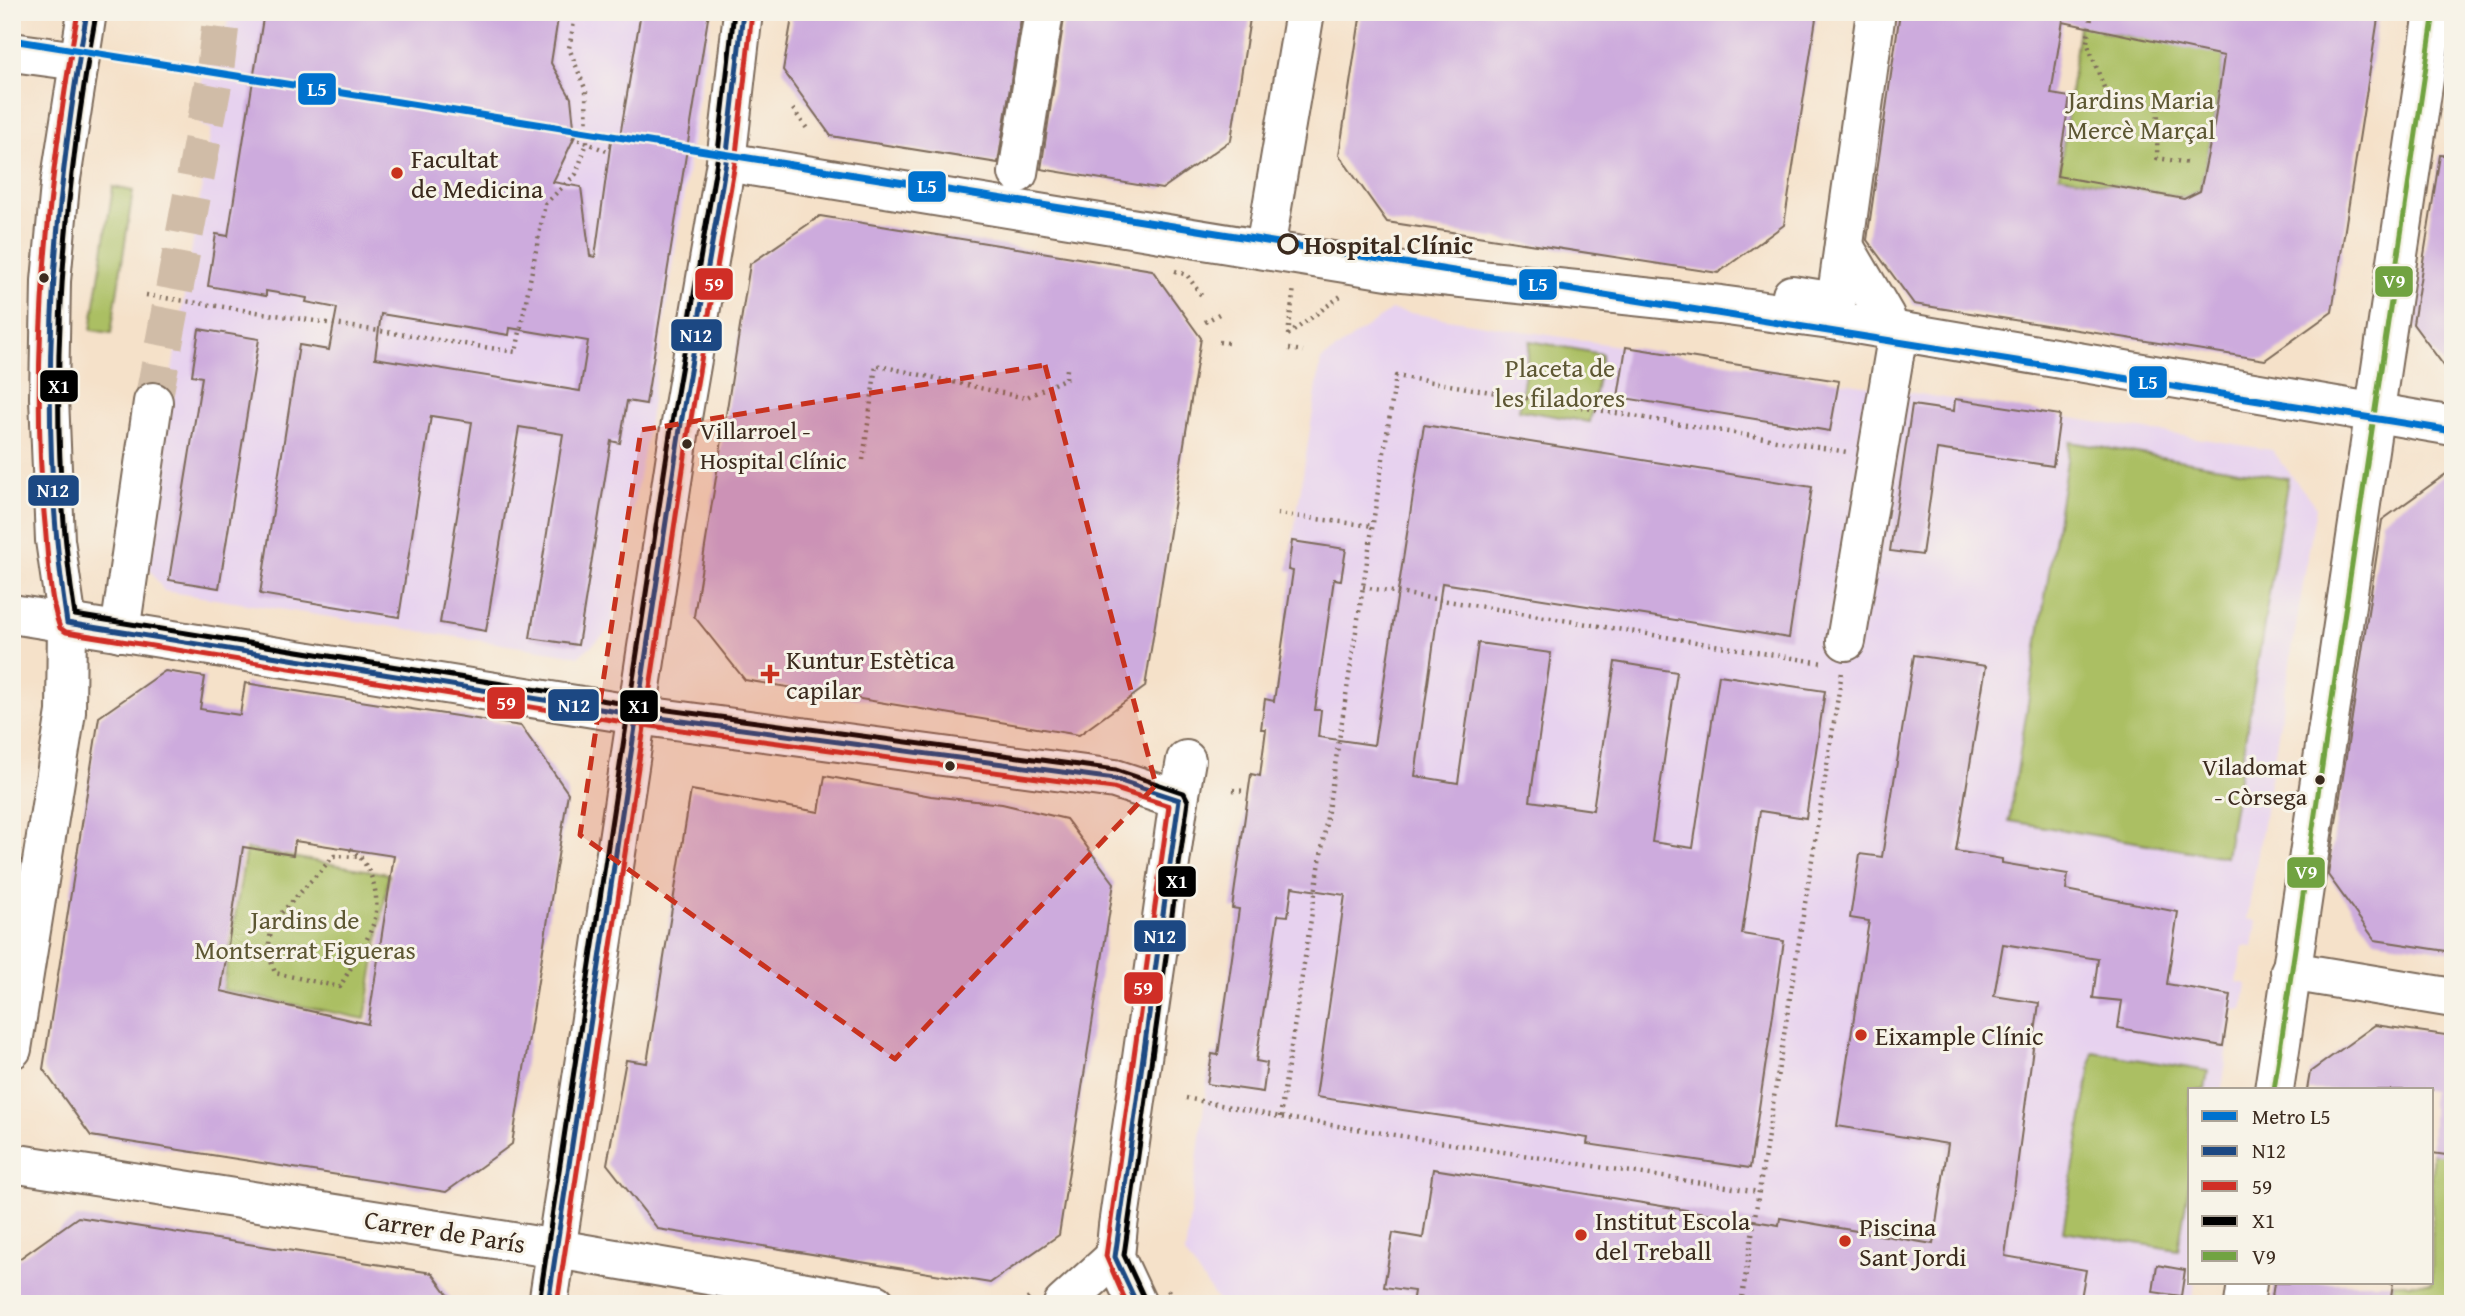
<svg xmlns="http://www.w3.org/2000/svg" width="2465" height="1316" viewBox="0 0 2465 1316" font-family="'Gentium Book Plus',serif">
<style>
.built{fill:#e7d2ef}
.green{fill:#abbf64;stroke:#737441;stroke-width:2}
.building{fill:#cdabdd;fill-rule:evenodd}
.lines{fill:none;stroke-linecap:round;stroke-linejoin:round}
.minor-tunnel{stroke:#d0bca7;stroke-width:38;stroke-dasharray:38 19;stroke-linecap:butt}
.minor-casing{stroke:#7c6a5a;stroke-width:42}
.major-casing{stroke:#7c6a5a;stroke-width:42}
.path{stroke:#7c6a5a;stroke-width:4.5;stroke-dasharray:2 5;stroke-linecap:butt}
.minor{stroke:#fff;stroke-width:38}
.major{stroke:#fff;stroke-width:38}
.bus-1-casing{stroke:#f7f3e8;stroke-width:10}
.bus-2-casing{stroke:#f7f3e8;stroke-width:10}
.bus-3-casing{stroke:#f7f3e8;stroke-width:10}
.bus-4-casing{stroke:#f7f3e8;stroke-width:10}
.bus-1{stroke:#1c4883;stroke-width:5}
.bus-2{stroke:#d02e26;stroke-width:5}
.bus-3{stroke:#000;stroke-width:5}
.bus-4{stroke:#71a341;stroke-width:5}
.metro-1-casing{stroke:#f7f3e8;stroke-width:12}
.metro-1{stroke:#0072ce;stroke-width:7}
.marked{fill:#c8321e;fill-opacity:0.2;stroke:#c8321e;stroke-width:5;stroke-dasharray:14 9;stroke-linejoin:round}
.poi-dot{fill:#c8321e;stroke:#f7f3e8;stroke-width:2.5}
.stop-dot{fill:#f7f3e8;stroke:#3b2a1e;stroke-width:3.5}
.bus-dot{fill:#3b2a1e;stroke:#f7f3e8;stroke-width:2.5}
.labels{text-anchor:middle;dominant-baseline:central;stroke-width:6;stroke-linejoin:round;paint-order:stroke}
.bus-label{font-size:24px;fill:#3b2a1e;stroke:#f7f3e8;text-anchor:start}
.park-label{font-size:26px;fill:#5d5733;stroke:#f7f3e8}
.poi-label{font-size:26px;fill:#3b2a1e;stroke:#f7f3e8;text-anchor:start}
.stop-label{font-size:26px;font-weight:bold;fill:#3b2a1e;stroke:#f7f3e8;text-anchor:start}
.street-label{font-size:26px;fill:#3b2a1e;stroke:#f7f3e8}
.line-badge{stroke:#f7f3e8;stroke-width:2.5}
.badge-label{font-size:19px;text-anchor:middle;font-weight:bold;fill:#fff}
</style>
<rect width="100%" height="100%" fill="#f7f3e8"/>
<filter id="ink" filterUnits="userSpaceOnUse"><feTurbulence type="fractalNoise" baseFrequency=".0143" numOctaves="2"/><feDisplacementMap in="SourceGraphic" scale="14" xChannelSelector="R" yChannelSelector="G"/><feConvolveMatrix kernelMatrix="1 2 1 2 8 2 1 2 1" color-interpolation-filters="sRGB"/></filter>
<filter id="wash" filterUnits="userSpaceOnUse"><feTurbulence type="fractalNoise" baseFrequency=".00686" numOctaves="4" result="noise"/><feDisplacementMap in="SourceGraphic" scale="28" xChannelSelector="R" yChannelSelector="G"/><feGaussianBlur stdDeviation="1.57" result="paint"/><feColorMatrix in="noise" values="0 0 0 0 0 0 0 0 0 0 0 0 0 0 0 0 0 1.4 0 .05"/><feComposite in="paint" operator="in"/></filter>
<g filter="url(#wash)">
<rect width="100%" height="100%" fill="#f5e1c9"/>
<g class="built">
<path d="M229 12H712L646 440 610 630 579 656 164 591 142 558 211 129 202 125 197 116 203 74 209 36 216 28H227Z"/>
<path d="M1391 310 2272 450 2316 507 2247 919 2257 921 2253 947 2243 946 2237 982 2247 984 2243 1010H2233L2222 1090H2190V1283H2195L2192 1304H1220L1185 1254 1207 1082 1212 1054H1218L1239 910 1232 908 1236 876 1242 879 1249 832 1242 831 1251 774 1260 775 1266 730 1261 729 1265 699 1274 700 1293 572 1288 570 1321 360Z"/>
</g>
<g class="green">
<path d="M2081 12H2104L2101 32 2225 50 2214 125 2200 190 2185 197 2059 176Z"/>
<path d="M113 187 133 191 111 333 91 330Z"/>
<path d="M1530 341 1602 354 1590 422 1519 410Z"/>
<path d="M2070 442 2288 478 2226 857 2009 821Z"/>
<path d="M246 849 389 874 365 1019 223 990Z"/>
<path d="M2093 1052 2208 1071 2205 1090H2190V1179L2178 1250 2063 1231Z"/>
<path d="M2432 1153 2453 1156V1304H2390L2393 1283H2432Z"/>
</g>
<g id="blocks">
<g class="building">
<path d="M264 12H559L551 63 571 98 575 136 553 182 581 187 590 256 595 257 612 133 620 136 641 12H709L646 404 627 401 620 443 611 441 578 645 530 638 563 434 519 427 486 631 440 623 472 422 431 416 399 617 260 594 299 345 329 350 337 308 306 302 307 298 266 291V296L208 286 216 234 228 236ZM381 314 509 335 510 328 588 341 580 391 375 358Z"/>
<path d="M793 12H1022L998 163 831 136 783 70Z"/>
<path d="M1065 12H1251L1231 140 1162 189 1041 169Z"/>
<path d="M1361 12H1817L1784 225 1718 273 1387 222 1339 155Z"/>
<path d="M1900 12H2379L2332 312 2265 360 1914 304 1867 240ZM2064 14 2063 22 2224 56 2214 125 2200 191 2184 199 2057 176 2070 97 2051 94Z"/>
<path d="M2440 155 2453 156V378L2413 324Z"/>
<path d="M820 216 1152 270 1201 338 1145 687 1079 735 745 680 694 616 750 264Z"/>
<path d="M199 329 259 339 219 588 169 580 202 377 192 375Z"/>
<path d="M1626 347 1839 381 1830 431 1618 397Z"/>
<path d="M1955 399 2060 415 2053 466 1937 449 1922 555 1890 551 1912 405 1954 411Z"/>
<path d="M1424 425 1812 487 1789 638 1442 583 1415 776 1458 783 1478 643 1551 653 1530 801 1593 810 1615 662 1677 672 1652 842 1693 848 1719 675 1825 691 1806 818 1760 811 1742 934 1784 941 1750 1168 1587 1144 1588 1138 1316 1097 1345 895 1292 887 1288 916 1278 915 1256 1061 1267 1063 1263 1092 1207 1084 1212 1054 1218 1055 1239 909 1232 908 1251 774 1260 776 1266 729H1261L1265 699 1274 701 1293 571 1288 570 1292 541 1346 549 1341 580 1334 579 1315 710H1321L1318 737 1374 745Z"/>
<path d="M2453 469V952L2375 940 2328 875 2382 520Z"/>
<path d="M1914 655 1986 666 1956 851 2002 859V863L2068 874 2066 890 2178 912 2167 984 2231 995 2223 1046 2118 1028 2122 1001 2093 998 2098 959 2003 944 1994 996 2039 1003 2005 1256 2086 1270 2080 1304H1412L1414 1291 1384 1287 1393 1233 1423 1238 1433 1169 1779 1225 1780 1218 1933 1244 1948 1144 1837 1126 1869 921 1850 918 1860 854 1882 857Z"/>
<path d="M165 671 205 677 200 709 240 715 245 683 521 726 568 793 512 1144 446 1192 91 1136 43 1069 99 717ZM295 841 394 856 368 1024 221 991 243 847 293 855Z"/>
<path d="M825 776 931 796 1002 804 1066 819 1114 883 1059 1235 990 1283 658 1229 607 1164 626 1060 647 1063 691 790 819 812Z"/>
<path d="M2375 1025 2453 1036V1156L2432 1153V1090H2307L2310 1072Z"/>
<path d="M78 1217 432 1273 455 1304H12V1264Z"/>
<path d="M2157 1265 2185 1270 2181 1296 2153 1292Z"/>
<path d="M2274 1283H2393L2390 1304H2271Z"/>
</g>
</g>
</g>
<g filter="url(#ink)">
<use href="#blocks" fill-opacity="0" stroke="#7c6a5a" stroke-width="2"/>
<g class="lines">
<path class="minor-tunnel" d="M153 402 214 79 222 12"/>
<g class="minor-casing">
<g id="minor">
<path d="M12 52 78 61"/>
<path d="M726 162 1394 271 1720 305 1838 321 2453 426"/>
<path d="M1018 173 1044 12"/>
<path d="M1844 246 1885 316 1889 330"/>
<path d="M1792 295 1836 302 1876 12"/>
<path d="M12 614 637 715 1115 779 1179 800 1186 760"/>
<path d="M120 632 153 402"/>
<path d="M1846 641 1898 332"/>
<path d="M2290 971 2453 998"/>
<path d="M12 1049 66 712 67 623 55 540 49 398 51 281 60 185 87 12"/>
<path d="M2274 1090 2434 12"/>
<path d="M548 1304 679 435 726 162 743 12"/>
<path d="M2244 1304 2247 1283"/>
</g>
</g>
<g class="major-casing">
<g id="major">
<path d="M1265 249 1305 12"/>
<path d="M12 1163 557 1249 876 1304"/>
<path d="M1063 1304 1115 1257"/>
<path d="M1137 1304 1115 1257 1118 1226 1179 800"/>
</g>
</g>
<g class="path">
<path d="M2092 12 2087 42 2106 93 2158 107 2157 158 2189 163"/>
<path d="M178 70 253 80"/>
<path d="M793 109 808 130"/>
<path d="M572 137 609 152"/>
<path d="M1175 271 1187 275 1201 295"/>
<path d="M146 295 516 352 545 204 576 174 587 143 586 91 569 48 576 12"/>
<path d="M1205 322 1219 314"/>
<path d="M1288 335 1294 287"/>
<path d="M1288 335 1342 295"/>
<path d="M1219 342 1228 343"/>
<path d="M1289 349 1303 351"/>
<path d="M863 460 876 365 1025 398 1066 378 1067 369"/>
<path d="M1277 514 1373 526"/>
<path d="M1363 587 1823 663"/>
<path d="M1233 790 1246 791"/>
<path d="M350 849C371 862 380 894 375 918 369 941 351 966 340 987L275 973 268 952 272 923 334 856 363 857"/>
<path d="M1186 1098 1280 1117 1759 1192"/>
<path d="M1280 1117 1396 376 1847 452"/>
<path d="M1168 1290 1178 1304"/>
<path d="M1022 1304 1031 1296"/>
<path d="M1741 1304 1842 672"/>
</g>
<use href="#minor" class="minor"/>
<use href="#major" class="major"/>
<g class="bus-1-casing">
<g id="bus-1">
<path d="M87 12C51 215 36 419 67 623L637 715 1115 779 1179 800 1115 1257 1137 1304"/>
<path d="M548 1304 679 435 726 162 743 12"/>
</g>
</g>
<g class="bus-2-casing">
<g id="bus-2">
<path d="M78 12C48 180 29 354 45 524 48 557 49 597 60 628L66 632 636 724 1113 788 1169 806 1106 1256 1127 1304"/>
<path d="M557 1304 688 436 735 163 752 13"/>
</g>
</g>
<g class="bus-3-casing">
<g id="bus-3">
<path d="M96 14C60 213 44 415 75 615L638 706 1116 770 1184 793 1188 801 1124 1255 1145 1300"/>
<path d="M539 1303 670 434 717 161 734 12"/>
</g>
</g>
<g class="bus-4-casing">
<path id="bus-4" d="M2274 1090 2434 12"/>
</g>
<use href="#bus-1" class="bus-1"/>
<use href="#bus-2" class="bus-2"/>
<use href="#bus-3" class="bus-3"/>
<use href="#bus-4" class="bus-4"/>
<g class="metro-1-casing">
<path id="metro-1" d="M12 40 2453 431"/>
</g>
<use href="#metro-1" class="metro-1"/>
</g>
</g>
<path class="marked" d="M1045 365 1156 785 895 1059 580 835 641 430Z"/>
<g class="poi-dot">
<circle cx="397" cy="173" r="7"/>
<path d="M766.5 663.5h7v7h7v7h-7v7h-7v-7h-7v-7h7z"/>
<circle cx="1861" cy="1035" r="7"/>
<circle cx="1581" cy="1235" r="7"/>
<circle cx="1845" cy="1241" r="7"/>
</g>
<circle class="stop-dot" cx="1288" cy="244" r="9"/>
<g class="bus-dot">
<circle cx="44" cy="278" r="6"/>
<circle cx="687" cy="444" r="6"/>
<circle cx="950" cy="766" r="6"/>
<circle cx="2320" cy="780" r="6"/>
</g>
<g class="labels">
<g class="bus-label">
<text x="700" y="430">Villarroel -<tspan x="700" dy="30">Hospital Clínic</tspan></text>
<text x="2307" y="766" text-anchor="end">Viladomat<tspan x="2307" dy="30">- Còrsega</tspan></text>
</g>
<g class="park-label">
<text x="2141" y="99">Jardins Maria<tspan x="2141" dy="30">Mercè Marçal</tspan></text>
<text x="1560" y="367">Placeta de<tspan x="1560" dy="30">les filadores</tspan></text>
<text x="305" y="919">Jardins de<tspan x="305" dy="30">Montserrat Figueras</tspan></text>
</g>
<g class="poi-label">
<text x="411" y="158">Facultat<tspan x="411" dy="30">de Medicina</tspan></text>
<text x="786" y="659">Kuntur Estètica<tspan x="786" dy="30">capilar</tspan></text>
<text x="1875" y="1035">Eixample Clínic</text>
<text x="1595" y="1220">Institut Escola<tspan x="1595" dy="30">del Treball</tspan></text>
<text x="1859" y="1226">Piscina<tspan x="1859" dy="30">Sant Jordi</tspan></text>
</g>
<g class="stop-label">
<text x="1304" y="244">Hospital Clínic</text>
</g>
<g class="street-label">
<text transform="translate(445 1231) rotate(9)">Carrer de París</text>
</g>
</g>
<g class="line-badge">
<rect x="297" y="72" width="40" height="34" rx="7" fill="#0072ce"/>
<rect x="907" y="170" width="40" height="33" rx="7" fill="#0072ce"/>
<rect x="2374" y="265" width="40" height="33" rx="7" fill="#71a341"/>
<rect x="694" y="267" width="40" height="34" rx="7" fill="#d02e26"/>
<rect x="1518" y="268" width="40" height="33" rx="7" fill="#0072ce"/>
<rect x="670" y="318" width="53" height="34" rx="7" fill="#1c4883"/>
<rect x="2128" y="365" width="40" height="34" rx="7" fill="#0072ce"/>
<rect x="39" y="369" width="40" height="34" rx="7" fill="#000"/>
<rect x="27" y="474" width="53" height="33" rx="7" fill="#1c4883"/>
<rect x="486" y="686" width="40" height="34" rx="7" fill="#d02e26"/>
<rect x="547" y="688" width="53" height="34" rx="7" fill="#1c4883"/>
<rect x="619" y="689" width="40" height="34" rx="7" fill="#000"/>
<rect x="2286" y="856" width="40" height="33" rx="7" fill="#71a341"/>
<rect x="1157" y="865" width="40" height="33" rx="7" fill="#000"/>
<rect x="1133" y="919" width="54" height="34" rx="7" fill="#1c4883"/>
<rect x="1123" y="971" width="41" height="34" rx="7" fill="#d02e26"/>
</g>
<g class="badge-label">
<text x="317" y="96">L5</text>
<text x="927" y="193">L5</text>
<text x="2394" y="288">V9</text>
<text x="714" y="291">59</text>
<text x="1538" y="291">L5</text>
<text x="696" y="342">N12</text>
<text x="2148" y="389">L5</text>
<text x="59" y="393">X1</text>
<text x="53" y="497">N12</text>
<text x="506" y="710">59</text>
<text x="574" y="712">N12</text>
<text x="639" y="713">X1</text>
<text x="2306" y="879">V9</text>
<text x="1177" y="888">X1</text>
<text x="1160" y="943">N12</text>
<text x="1143" y="995">59</text>
</g>
<rect width="2465" height="1316" fill="none" stroke="#f7f3e8" stroke-width="42"/>
<rect x="2188" y="1088" width="245" height="196" fill="#f7f3e8" stroke="#aca397" stroke-width="2"/>
<rect x="2202" y="1111" width="35" height="10" fill="#0072ce" stroke="#aca397" stroke-width="2"/>
<text x="2252" y="1124" font-size="21" fill="#3b2a1e">Metro L5</text>
<rect x="2202" y="1146" width="35" height="10" fill="#1c4883" stroke="#aca397" stroke-width="2"/>
<text x="2252" y="1158" font-size="21" fill="#3b2a1e">N12</text>
<rect x="2202" y="1181" width="35" height="10" fill="#d02e26" stroke="#aca397" stroke-width="2"/>
<text x="2252" y="1194" font-size="21" fill="#3b2a1e">59</text>
<rect x="2202" y="1216" width="35" height="10" fill="#000000" stroke="#aca397" stroke-width="2"/>
<text x="2252" y="1228" font-size="21" fill="#3b2a1e">X1</text>
<rect x="2202" y="1251" width="35" height="10" fill="#71a341" stroke="#aca397" stroke-width="2"/>
<text x="2252" y="1264" font-size="21" fill="#3b2a1e">V9</text>
</svg>
